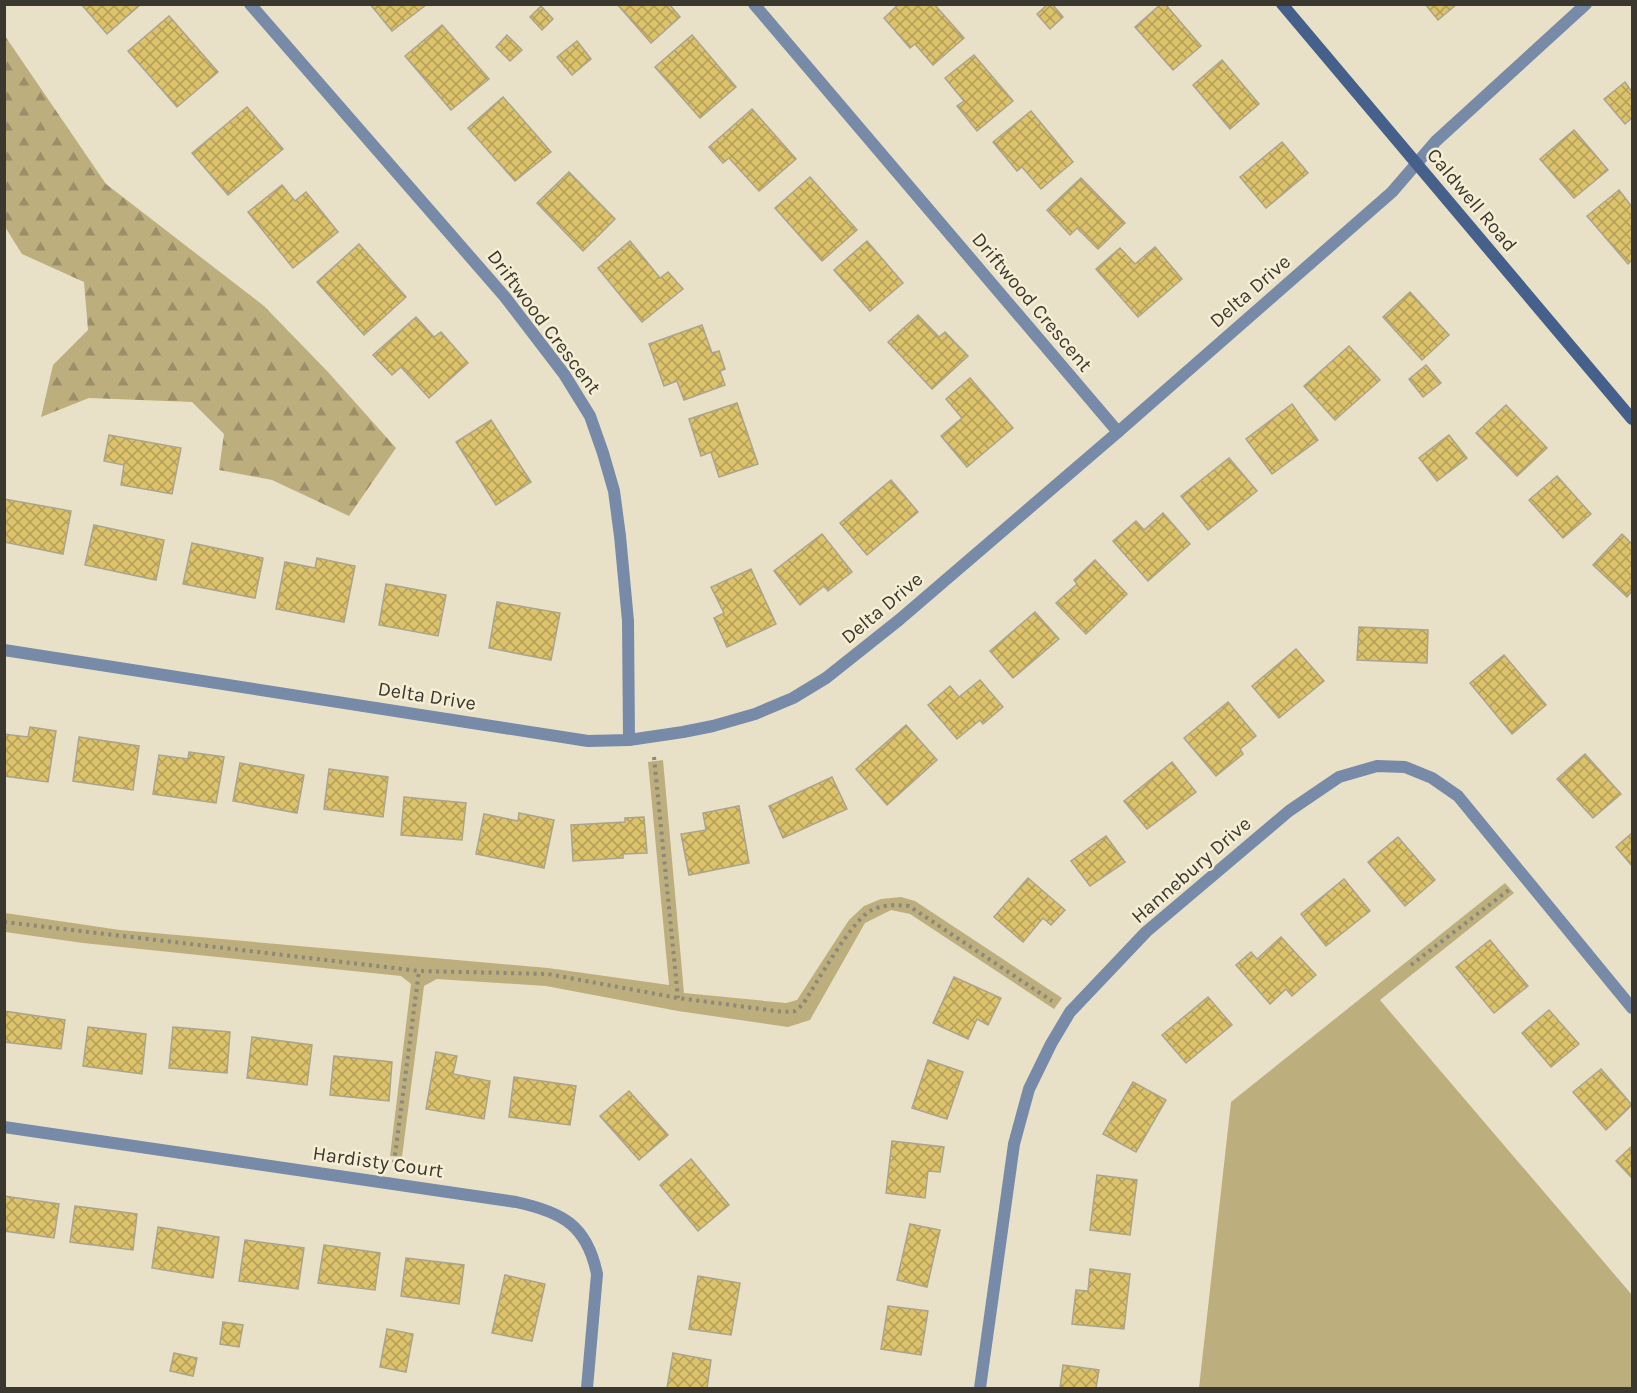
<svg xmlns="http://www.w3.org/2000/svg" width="1637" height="1393" viewBox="0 0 1637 1393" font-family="Karla,sans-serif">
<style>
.forest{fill:url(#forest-firs)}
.park{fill:#bdae7e}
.building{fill:url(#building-cross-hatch);stroke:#aba48d;stroke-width:1.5}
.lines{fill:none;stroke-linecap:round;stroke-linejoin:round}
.path{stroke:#8d8878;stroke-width:4;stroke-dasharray:3 4.5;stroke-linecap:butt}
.street{stroke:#778aa7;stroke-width:12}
.secondary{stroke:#45608a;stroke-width:12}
.labels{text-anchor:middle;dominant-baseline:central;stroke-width:5;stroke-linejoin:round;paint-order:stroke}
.street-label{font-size:20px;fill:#3a372e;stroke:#f5eed5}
</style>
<defs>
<pattern id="forest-firs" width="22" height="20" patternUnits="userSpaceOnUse" patternTransform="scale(1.5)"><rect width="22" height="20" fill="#bdae7e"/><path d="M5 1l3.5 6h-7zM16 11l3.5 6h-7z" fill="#9b8e68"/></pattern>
<pattern id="building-cross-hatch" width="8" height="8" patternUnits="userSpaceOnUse" patternTransform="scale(1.5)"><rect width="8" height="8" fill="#dbc26b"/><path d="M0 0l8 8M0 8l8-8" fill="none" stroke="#b39e58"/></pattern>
</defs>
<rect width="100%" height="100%" fill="#e8e1c8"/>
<path class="forest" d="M5 36 106 184 264 306 328 372 396 448 349 516 272 480 219 470 224 434 192 402 89 398 41 417 53 365 88 330 84 282 22 254 5 227Z"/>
<g class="park">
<path d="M663 760 684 993 786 1003 797 1000 849 920 864 906 881 899 901 897 915 901 1062 998 1054 1009 910 914 891 910 865 923 810 1020 788 1027 678 1011 546 986 437 979 424 986 402 1157 390 1156 411 984 401 976 83 943 5 932V913L120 930 548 968 669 985 648 762Z"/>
<path d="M1505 883 1514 893 1380 1000 1632 1295V1388H1199L1231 1102Z"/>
</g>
<g class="building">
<path d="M81 4H141L107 34Z"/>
<path d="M370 4H426V5L392 31Z"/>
<path d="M617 4H669L680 17 651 43Z"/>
<path d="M899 4H934L964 38 933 65 915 44 910 48 884 18Z"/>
<path d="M1048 4H1052L1063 17 1050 29 1037 14Z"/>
<path d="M1161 4H1165L1201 46 1173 70 1135 27Z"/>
<path d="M1425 4H1457L1438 20Z"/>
<path d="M541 6 553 19 542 30 530 17Z"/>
<path d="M169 16 218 72 177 107 128 51Z"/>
<path d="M442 25 489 79 451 110 405 56Z"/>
<path d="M507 35 522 50 510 61 496 47Z"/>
<path d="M692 35 736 87 700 118 655 67Z"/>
<path d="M577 41 591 59 572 75 557 57Z"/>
<path d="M974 55 1013 101 977 131 957 106 964 101 945 78Z"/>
<path d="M1222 60 1259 104 1230 129 1193 85Z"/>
<path d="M1625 82 1632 92V118L1625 124 1604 99Z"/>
<path d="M503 97 551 152 515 181 468 128Z"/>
<path d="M247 107 283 149 228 195 192 153Z"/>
<path d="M752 109 796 159 759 191 729 158 723 163 709 147Z"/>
<path d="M1031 111 1073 162 1041 189 1022 167 1017 171 993 142Z"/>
<path d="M1574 130 1608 170 1574 198 1540 159Z"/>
<path d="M1282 142 1308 173 1266 208 1240 177Z"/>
<path d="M569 172 615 219 583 251 537 203Z"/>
<path d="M810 177 857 230 822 261 775 208Z"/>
<path d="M1081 178 1125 223 1098 249 1077 228 1070 235 1047 210Z"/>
<path d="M282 185 295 201 306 192 338 232 293 268 248 212Z"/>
<path d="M1619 190 1632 207V260L1628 264 1587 216Z"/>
<path d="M630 241 660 278 668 272 683 289 642 322 598 268Z"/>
<path d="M867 241 903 283 870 311 834 270Z"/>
<path d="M359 244 406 297 364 335 317 282Z"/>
<path d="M1155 247 1182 279 1138 317 1096 269 1120 248 1135 264Z"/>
<path d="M1410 292 1449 335 1422 360 1383 317Z"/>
<path d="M918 315 939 337 945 332 968 356 932 389 888 342Z"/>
<path d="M416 317 434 337 441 332 468 363 429 398 401 367 392 375 373 355Z"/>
<path d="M702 325 712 353 719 351 725 369 720 371 725 385 684 400 677 381 664 386 649 344Z"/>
<path d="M1349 346 1380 380 1335 420 1304 386Z"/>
<path d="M1426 365 1441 383 1423 397 1409 379Z"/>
<path d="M970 378 1013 428 967 467 941 436 962 418 946 399Z"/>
<path d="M737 403 758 464 719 477 711 452 701 456 689 419Z"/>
<path d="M1292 404 1318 440 1272 474 1246 439Z"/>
<path d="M1506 405 1547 448 1517 476 1476 433Z"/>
<path d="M491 420 531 482 496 505 456 442Z"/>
<path d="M109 435 181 448 172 494 121 485 124 465 104 461Z"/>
<path d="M1449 435 1467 458 1437 481 1419 458Z"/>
<path d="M1229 458 1257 491 1208 530 1181 496Z"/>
<path d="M1557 476 1591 514 1563 538 1529 500Z"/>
<path d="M891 480 918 512 867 555 840 523Z"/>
<path d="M4 499 71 511 63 554 4 542Z"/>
<path d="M1163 513 1190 544 1148 581 1113 541 1136 521 1144 530Z"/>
<path d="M94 525 164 540 156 580 85 565Z"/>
<path d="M822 534 852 572 828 591 824 586 800 605 774 571Z"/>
<path d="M1622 534 1632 544V591L1627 597 1593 565Z"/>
<path d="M192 543 263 558 255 598 183 584Z"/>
<path d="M317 558 355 566 344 622 276 609 285 562 315 568Z"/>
<path d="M1095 560 1127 594 1086 634 1056 603 1077 584 1074 580Z"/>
<path d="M751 569 776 624 727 647 714 618 724 613 711 587Z"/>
<path d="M386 584 446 595 438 636 379 625Z"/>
<path d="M497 602 560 613 551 660 489 648Z"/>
<path d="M1035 612 1059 639 1013 678 990 651Z"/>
<path d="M1359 627 1428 630 1427 663 1357 660Z"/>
<path d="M1296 649 1324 681 1279 718 1252 686Z"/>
<path d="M1504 655 1546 705 1512 734 1470 683Z"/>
<path d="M980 680 1003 707 983 724 980 720 957 739 928 705 950 686 959 697Z"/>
<path d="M1228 702 1256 736 1240 749 1243 754 1216 776 1184 738Z"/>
<path d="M906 725 937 760 887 805 856 769Z"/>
<path d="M30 727 56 731 48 782 4 776V734L28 737Z"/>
<path d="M79 737 139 746 133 790 73 781Z"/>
<path d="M189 752 224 757 216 803 153 794 159 755 188 759Z"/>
<path d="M1585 754 1621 794 1593 818 1557 779Z"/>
<path d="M1172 762 1196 792 1147 829 1124 801Z"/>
<path d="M240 763 304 775 297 813 233 801Z"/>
<path d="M329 769 388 777 383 817 324 809Z"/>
<path d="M832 777 847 809 783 838 769 806Z"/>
<path d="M404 797 466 803 462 840 401 835Z"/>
<path d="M739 806 749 863 689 875 681 834 706 830 703 813Z"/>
<path d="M519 813 554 820 544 868 476 854 484 814 518 821Z"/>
<path d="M644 817 647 853 623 854V858L573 861 571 825 625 822V818Z"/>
<path d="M1632 833V866L1616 847Z"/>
<path d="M1106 836 1125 862 1090 886 1071 861Z"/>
<path d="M1398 837 1435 880 1405 906 1368 862Z"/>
<path d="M1028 878 1065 910 1051 925 1043 918 1023 942 994 917Z"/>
<path d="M1344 879 1370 911 1326 946 1301 914Z"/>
<path d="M1281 937 1316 975 1292 996 1286 989 1270 1004 1236 965 1251 952 1257 959Z"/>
<path d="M1490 940 1528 986 1494 1013 1456 967Z"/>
<path d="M954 977 1001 998 988 1025 977 1019 968 1039 933 1023Z"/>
<path d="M1208 997 1232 1025 1186 1063 1162 1035Z"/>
<path d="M1549 1010 1579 1044 1551 1067 1522 1033Z"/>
<path d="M4 1011 65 1020 61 1049 4 1042Z"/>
<path d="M88 1027 146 1034 142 1074 83 1066Z"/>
<path d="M173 1027 230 1032 227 1073 169 1068Z"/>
<path d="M252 1037 312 1045 307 1085 247 1078Z"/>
<path d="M436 1052 457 1056 453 1074 490 1081 484 1119 426 1109Z"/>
<path d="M334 1056 392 1062 389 1101 330 1095Z"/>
<path d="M928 1060 963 1072 947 1119 912 1108Z"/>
<path d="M1601 1069 1632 1105 1606 1130 1573 1092Z"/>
<path d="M514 1077 576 1086 570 1125 509 1117Z"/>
<path d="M1133 1082 1166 1100 1136 1152 1103 1134Z"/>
<path d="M629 1091 668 1135 639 1160 600 1116Z"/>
<path d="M892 1141 944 1147 940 1172 928 1171 925 1198 886 1193Z"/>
<path d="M1632 1146V1178L1616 1161Z"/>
<path d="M691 1159 729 1205 698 1231 660 1185Z"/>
<path d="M1097 1175 1137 1180 1130 1235 1090 1230Z"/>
<path d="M4 1196 59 1204 54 1238 4 1231Z"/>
<path d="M75 1206 137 1214 133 1250 70 1242Z"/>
<path d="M910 1224 940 1230 927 1287 897 1280Z"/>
<path d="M158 1227 219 1237 213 1278 152 1268Z"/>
<path d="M245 1240 304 1248 298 1289 239 1281Z"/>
<path d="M324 1245 380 1253 375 1290 318 1283Z"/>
<path d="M406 1258 464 1265 459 1304 401 1296Z"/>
<path d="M1090 1269 1130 1274 1124 1329 1072 1324 1076 1290 1088 1291Z"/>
<path d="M505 1275 545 1284 532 1341 492 1333Z"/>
<path d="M698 1276 740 1283 731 1335 689 1329Z"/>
<path d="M888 1306 928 1311 921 1355 881 1349Z"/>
<path d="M223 1322 243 1325 239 1347 220 1344Z"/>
<path d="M387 1329 413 1334 406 1372 380 1367Z"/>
<path d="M174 1353 197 1358 193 1376 170 1371Z"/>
<path d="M673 1353 711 1360 707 1388H667Z"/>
<path d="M1063 1365 1099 1370 1096 1388H1060Z"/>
</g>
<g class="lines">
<g class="path">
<path d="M654 757 678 998"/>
<path d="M4 922 419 971 548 974 678 998 784 1012 795 1011 803 1004C816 984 853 918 872 910 884 904 896 905 909 906L1052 1001"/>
<path d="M1411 965 1510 889"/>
<path d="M394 1163 419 971"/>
</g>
<g class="street">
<path d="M250 4 505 297 564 374 590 416 603 453 614 491 620 536 628 621 629 740"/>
<path d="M754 4 1118 432"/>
<path d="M4 650 588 741 629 740 683 732 713 726 755 714 793 698 826 678 899 620 1118 432 1392 192 1436 141 1586 4"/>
<path d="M4 1127 516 1202C562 1212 587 1225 597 1274L587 1388"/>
<path d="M980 1388 1014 1144 1029 1089 1051 1044 1070 1012 1146 932 1289 811 1339 777 1377 766 1405 767 1432 778 1458 796 1632 1008"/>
</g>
<path class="secondary" d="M1282 4 1632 419"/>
</g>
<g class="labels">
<g class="street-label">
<text transform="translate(1472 200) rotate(50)">Caldwell Road</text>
<text transform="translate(1250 291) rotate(-41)">Delta Drive</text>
<text transform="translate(1032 302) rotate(50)">Driftwood Crescent</text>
<text transform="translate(544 322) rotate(53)">Driftwood Crescent</text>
<text transform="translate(882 608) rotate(-40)">Delta Drive</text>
<text transform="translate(427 696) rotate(9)">Delta Drive</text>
<text transform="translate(1191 870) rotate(-41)">Hannebury Drive</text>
<text transform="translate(378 1162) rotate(8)">Hardisty Court</text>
</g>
</g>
<rect width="1637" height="1393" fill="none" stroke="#3a372e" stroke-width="12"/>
</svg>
